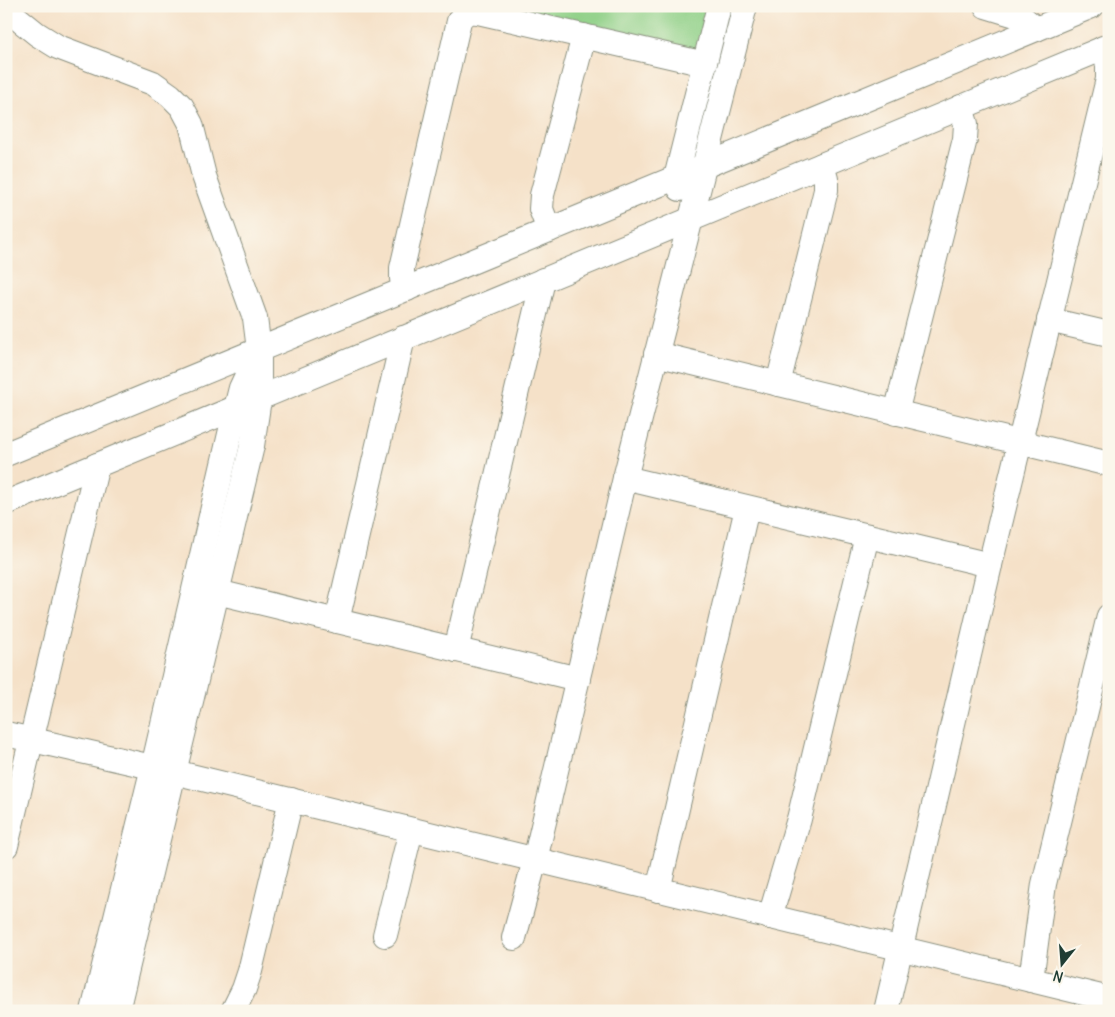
<svg xmlns="http://www.w3.org/2000/svg" width="1115" height="1017" viewBox="0 0 1115 1017" font-family="Delius,sans-serif">
<style>
.green{fill:#8fd087;stroke:#57865e}
.lines{fill:none;stroke-linecap:round;stroke-linejoin:round}
.minor-casing{stroke:#8a8f7e;stroke-width:26}
.minor{stroke:#fff;stroke-width:24}
</style>
<rect width="100%" height="100%" fill="#fbf7ec"/>
<filter id="ink" filterUnits="userSpaceOnUse"><feTurbulence type="fractalNoise" baseFrequency=".02" numOctaves="2"/><feDisplacementMap in="SourceGraphic" scale="10" xChannelSelector="R" yChannelSelector="G"/><feConvolveMatrix kernelMatrix="1 2 1 2 8 2 1 2 1" color-interpolation-filters="sRGB"/></filter>
<filter id="wash" filterUnits="userSpaceOnUse"><feTurbulence type="fractalNoise" baseFrequency=".0096" numOctaves="4" result="noise"/><feDisplacementMap in="SourceGraphic" scale="20" xChannelSelector="R" yChannelSelector="G"/><feGaussianBlur stdDeviation="1.12" result="paint"/><feColorMatrix in="noise" values="0 0 0 0 0 0 0 0 0 0 0 0 0 0 0 0 0 1.4 0 .05"/><feComposite in="paint" operator="in"/></filter>
<g filter="url(#wash)">
<rect width="100%" height="100%" fill="#f5e1c8"/>
<path class="green" d="M507 6H709L697 53Z"/>
</g>
<g filter="url(#ink)">
<g class="lines">
<g class="minor-casing">
<g id="minor">
<path d="M986 6 1022 17 1036 29"/>
<path d="M6 9 37 34 58 47 153 83 170 95 182 107 191 124 204 176 255 318 259 350V399L252 446 117 1011"/>
<path d="M680 189 676 178 719 6"/>
<path d="M549 230 541 209 542 195 584 36"/>
<path d="M407 289 402 279V268L459 21C464 13 468 11 478 12L705 64"/>
<path d="M1049 320 1109 334"/>
<path d="M656 354 1109 464"/>
<path d="M778 384 826 190V179L822 165"/>
<path d="M896 413 965 139 966 124 961 107"/>
<path d="M6 454 1092 6"/>
<path d="M625 478 990 565"/>
<path d="M6 503 1109 46"/>
<path d="M217 592 578 679"/>
<path d="M337 621 403 338"/>
<path d="M456 650 543 280"/>
<path d="M6 734 174 772 1109 999"/>
<path d="M6 846 97 465"/>
<path d="M658 890 747 508"/>
<path d="M770 917 799 819 867 536"/>
<path d="M385 935 411 830"/>
<path d="M514 938 535 860 625 478 745 6"/>
<path d="M1031 980 1044 884 1109 616"/>
<path d="M93 1011 153 767 236 408 241 388 256 356"/>
<path d="M233 1011 244 989 250 971 291 800"/>
<path d="M886 1011 990 565 1108 79V65L1103 48"/>
</g>
</g>
<use href="#minor" class="minor"/>
</g>
</g>
<rect width="1115" height="1017" fill="none" stroke="#fbf7ec" stroke-width="25"/>
<g transform="translate(1062 964) rotate(197)" stroke="#fbf7ec" stroke-width="4" paint-order="stroke">
<path d="M0-4L9 19L0 12L-9 19Z" fill="#1f3d34"/>
<text y="-8" font-size="14" font-weight="bold" text-anchor="middle" fill="#1f3d34">N</text>
</g>
</svg>
